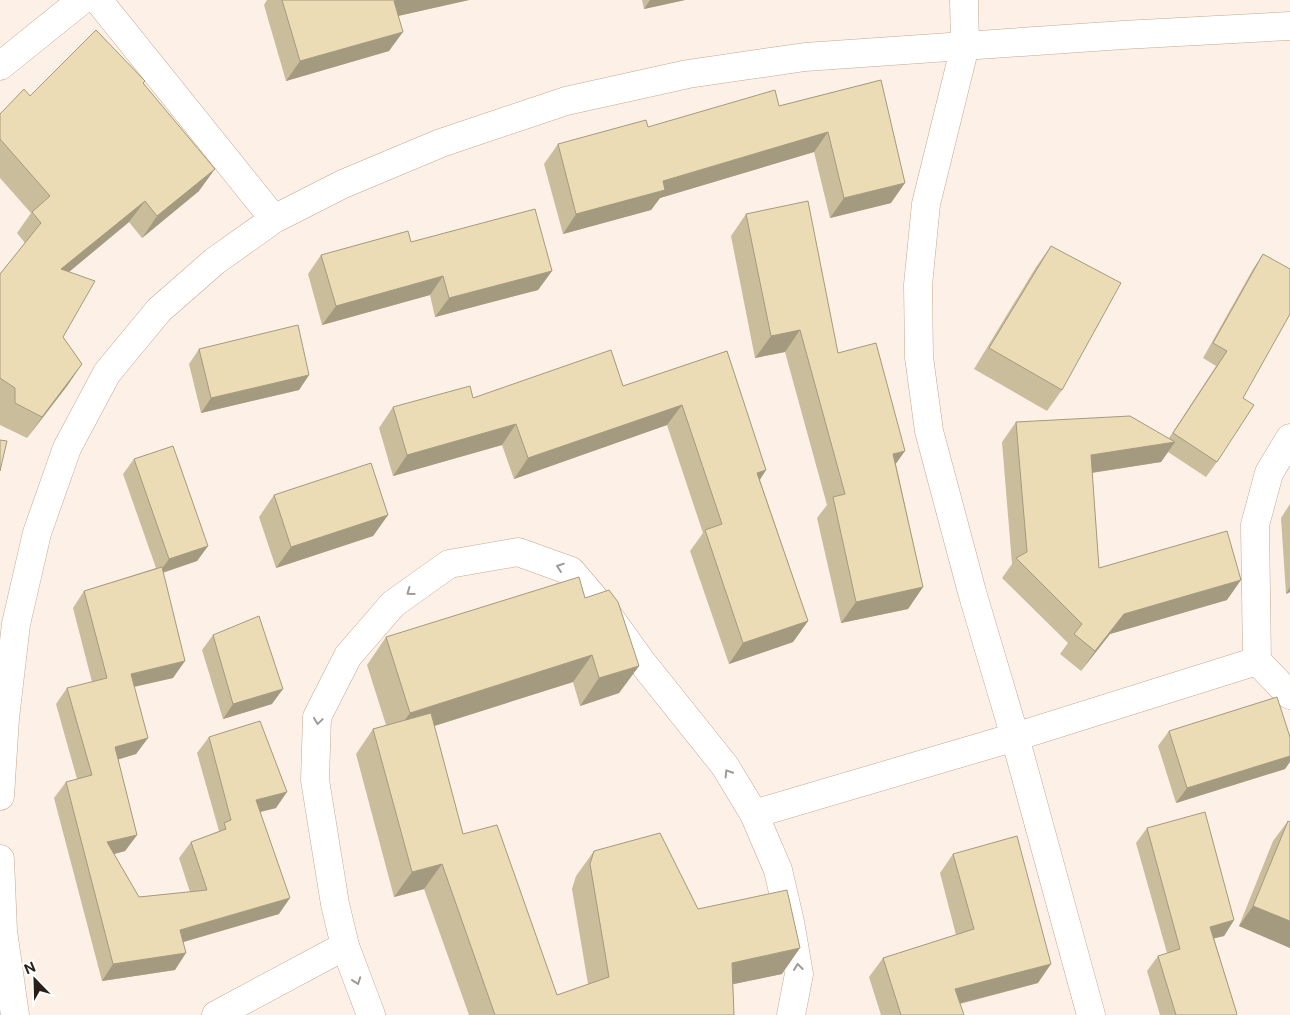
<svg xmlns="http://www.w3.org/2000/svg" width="1290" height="1015" viewBox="0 0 1290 1015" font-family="'Public Sans',sans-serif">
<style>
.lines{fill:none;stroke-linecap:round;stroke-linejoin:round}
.street-casing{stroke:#c4a891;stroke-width:29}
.street{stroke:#fff;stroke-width:28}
.wall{fill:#cabd9c}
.shaded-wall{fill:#a49a7f}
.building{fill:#ebdcb5;stroke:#a49a7f}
.oneway{stroke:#9f9a96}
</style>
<rect width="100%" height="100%" fill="#fdf1e7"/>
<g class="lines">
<g class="street-casing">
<g id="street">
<path d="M98 0 274 219"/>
<path d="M964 0 965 46 926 204 918 285 919 357 929 431 972 592 1015 737 1257 661"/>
<path d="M0 66 82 0"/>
<path d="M1290 438 1269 473 1255 525 1257 661 1290 695"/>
<path d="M0 796 5 718 16 624 37 533 67 448 107 373 159 310 215 261 274 219 343 184 441 143 566 101 688 74 805 57 1123 35 1290 26"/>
<path d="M754 814 1015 737 1091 1015"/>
<path d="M0 859 3 931 15 1015"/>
<path d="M216 1015 345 946"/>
<path d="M371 1015 345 946 335 904 315 780 317 717 348 656 393 604 449 564 518 552 571 571 605 611 641 661 725 766 754 814 778 870 790 922 799 974 791 1015"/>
</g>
</g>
<use href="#street" class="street"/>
</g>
<g class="wall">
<path d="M267 0H469L398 16 389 51 286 81 264 5Z"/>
<path d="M642 0H685L644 9Z"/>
<path d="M881 80 891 203 830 218 814 152 660 198 651 210 563 234 544 164 558 144 648 127 779 106Z"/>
<path d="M144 83 199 191 142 238 129 222 69 272 63 337 82 364 67 386 27 438 0 425V274L25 243 17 233 31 213 0 178V114L30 96Z"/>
<path d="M746 214 838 353 896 464 923 587 908 609 841 623 817 518 827 505 785 352 755 358 731 236Z"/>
<path d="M411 242 552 271 538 290 435 317 430 295 322 325 308 274 321 255Z"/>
<path d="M1051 246 1062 390 1047 411 974 369 1036 267Z"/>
<path d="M1263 254 1243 398 1217 462 1206 477 1168 452 1161 462 1092 473 1099 568 1227 600 1110 634 1081 671 1060 654 1068 643 1002 578 1012 564 1002 442 1016 422 1169 438 1216 366 1203 358 1253 269Z"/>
<path d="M199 349 309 375 299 390 201 413 189 364Z"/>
<path d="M727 351 766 470 760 480 808 621 793 642 729 664 690 551 703 533 667 425 514 479 502 445 393 476 379 428 393 407 473 398 623 386Z"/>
<path d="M134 459 208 546 197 561 163 573 173 678 134 687 148 738 136 754 118 759 137 835 125 851 114 854 139 897 190 892 179 858 191 842 219 831 197 753 209 737 276 808 260 812 279 914 184 942 175 970 102 981 54 798 66 782 77 779 56 704 67 688 92 682 73 608 84 591 156 568 123 474Z"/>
<path d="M274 495 388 515 373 536 276 568 259 517Z"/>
<path d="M1290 504V592L1286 594 1281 518Z"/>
<path d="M585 598 639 666 619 693 580 706 573 682 434 726 463 834 557 995 588 984 572 889 576 876 594 851 698 909 782 974 733 984 734 1015H469L424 889 394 897 356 754 373 729 386 725 367 665 386 637Z"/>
<path d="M213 635 272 704 223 719 202 650Z"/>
<path d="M1169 731 1285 769 1176 803 1158 746Z"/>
<path d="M1288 821 1290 948 1239 926 1273 841Z"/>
<path d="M1147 828 1234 920 1224 936 1214 938 1237 1015H1160L1147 971 1158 956 1167 953 1136 843Z"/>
<path d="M953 854 1038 983 960 1004 964 1015H881L869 977 883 958 956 935 940 873Z"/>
</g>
<g class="shaded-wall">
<path d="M396 0H469L380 20 394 1Z"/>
<path d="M650 0H685L644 9Z"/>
<path d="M403 32 389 51 286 81 300 61Z"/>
<path d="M828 132 814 152 660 198 651 210 563 234 576 214 663 181Z"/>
<path d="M215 169 199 191 142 238 157 216Z"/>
<path d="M905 183 891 203 830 218 844 198Z"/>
<path d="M145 201 129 222 46 291 61 269Z"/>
<path d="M552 271 538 290 435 317 449 298Z"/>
<path d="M443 276 430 295 322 325 336 306Z"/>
<path d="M800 330 785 352 755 358 771 336Z"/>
<path d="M82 364 67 386 27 438 42 417Z"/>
<path d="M309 375 299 390 201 413 211 398Z"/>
<path d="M682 405 667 425 514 479 528 458Z"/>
<path d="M516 424 502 445 393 476 407 455Z"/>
<path d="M1175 442 1161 462 1077 475 1091 455Z"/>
<path d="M905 451 890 472 893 454Z"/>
<path d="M766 470 752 491 757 473Z"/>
<path d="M388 515 373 536 276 568 291 547Z"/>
<path d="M208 546 197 561 158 574 169 559Z"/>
<path d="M1241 580 1227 600 1110 634 1081 671 1095 651 1124 614Z"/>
<path d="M923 587 908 609 841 623 856 602Z"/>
<path d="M1290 587V592L1286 594Z"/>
<path d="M808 621 793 642 729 664 743 643Z"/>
<path d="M592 655 573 682 390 740 410 713Z"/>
<path d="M185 661 173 678 119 690 131 674Z"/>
<path d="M639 666 619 693 580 706 599 678Z"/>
<path d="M283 689 272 704 223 719 233 704Z"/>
<path d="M148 738 136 754 104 764 115 747Z"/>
<path d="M1290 756V762L1285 769 1176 803 1187 788Z"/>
<path d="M287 792 276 808 244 816 256 800Z"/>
<path d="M137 835 125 851 96 859 107 842Z"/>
<path d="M442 864 424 889 394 897 412 872Z"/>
<path d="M290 898 279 914 169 946 180 930Z"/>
<path d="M1253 906 1290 921V948L1239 926Z"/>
<path d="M1234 920 1224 936 1200 942 1210 927Z"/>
<path d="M800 948 782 974 715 988 732 963Z"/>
<path d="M186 953 175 970 102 981 113 964Z"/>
<path d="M1051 964 1038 983 942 1008 955 989Z"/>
</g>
<g class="building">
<path d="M282 0H396L394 1 403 32 300 61Z"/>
<path d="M96 30 145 81 143 83 215 169 157 216 145 201 61 269 95 281 63 337 82 364 42 417 15 403V388L0 378V274L41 223 32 212 50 196 0 139V114L24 89 30 96Z"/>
<path d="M881 80 905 183 844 198 828 132 663 181 665 190 576 214 558 144 646 120 648 127 775 90 779 106Z"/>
<path d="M808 201 838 353 876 343 905 451 893 454 923 587 856 602 833 497 845 494 800 330 771 336 746 214Z"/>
<path d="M535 209 552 271 449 298 443 276 336 306 321 255 408 231 411 242Z"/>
<path d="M1051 246 1121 283 1062 390 989 348Z"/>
<path d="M1263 254 1290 269V314L1243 398 1254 405 1217 462 1173 433 1227 351 1213 343Z"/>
<path d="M298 325 309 375 211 398 199 349Z"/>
<path d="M611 350 623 386 727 351 766 470 757 473 808 621 743 643 705 530 722 524 682 405 528 458 516 424 407 455 393 407 470 386 473 398Z"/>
<path d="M1130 416 1175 442 1091 455 1099 568 1227 531 1241 580 1124 614 1095 651 1074 634 1082 624 1016 558 1027 552 1016 422Z"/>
<path d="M0 440 7 441 0 471Z"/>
<path d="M173 446 208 546 169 559 134 459Z"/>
<path d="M371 463 388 515 291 547 274 495Z"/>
<path d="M162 567 185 661 131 674 148 738 115 747 137 835 107 842 139 897 207 890 191 842 226 829 224 823 231 820 209 737 260 721 287 792 256 800 290 898 180 930 186 953 113 964 66 782 92 775 67 688 107 678 84 591Z"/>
<path d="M579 577 585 598 609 590 618 602 639 666 599 678 592 655 410 713 386 637Z"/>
<path d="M259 616 283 689 233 704 213 635Z"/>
<path d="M1277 697 1290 737V756L1187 788 1169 731Z"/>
<path d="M431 713 463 834 497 825 557 995 609 977 590 864 594 851 660 833 698 909 787 890 800 948 732 963 734 1015H495L442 864 412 872 373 729Z"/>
<path d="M1205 812 1234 920 1210 927 1237 1014 1236 1015H1176L1158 956 1180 949 1147 828Z"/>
<path d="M1288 821 1290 822V921L1253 906Z"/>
<path d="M1017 836 1051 964 955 989 964 1015H901L883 958 974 929 953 854Z"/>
</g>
<defs><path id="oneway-chevron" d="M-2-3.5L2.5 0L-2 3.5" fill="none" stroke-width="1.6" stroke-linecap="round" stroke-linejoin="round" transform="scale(1.25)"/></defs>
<g class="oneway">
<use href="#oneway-chevron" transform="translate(560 567) rotate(-161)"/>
<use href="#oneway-chevron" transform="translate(410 592) rotate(144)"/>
<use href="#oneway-chevron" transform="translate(318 721) rotate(98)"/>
<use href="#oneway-chevron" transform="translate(728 773) rotate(-122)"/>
<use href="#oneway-chevron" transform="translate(798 967) rotate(-97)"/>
<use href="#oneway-chevron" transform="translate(357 981) rotate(70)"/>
</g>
<g transform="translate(35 980) rotate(337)" stroke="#ffffff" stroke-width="4" paint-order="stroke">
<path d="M0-4L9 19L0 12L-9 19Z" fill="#2a1f16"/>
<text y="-8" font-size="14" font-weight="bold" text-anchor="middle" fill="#2a1f16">N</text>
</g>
</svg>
